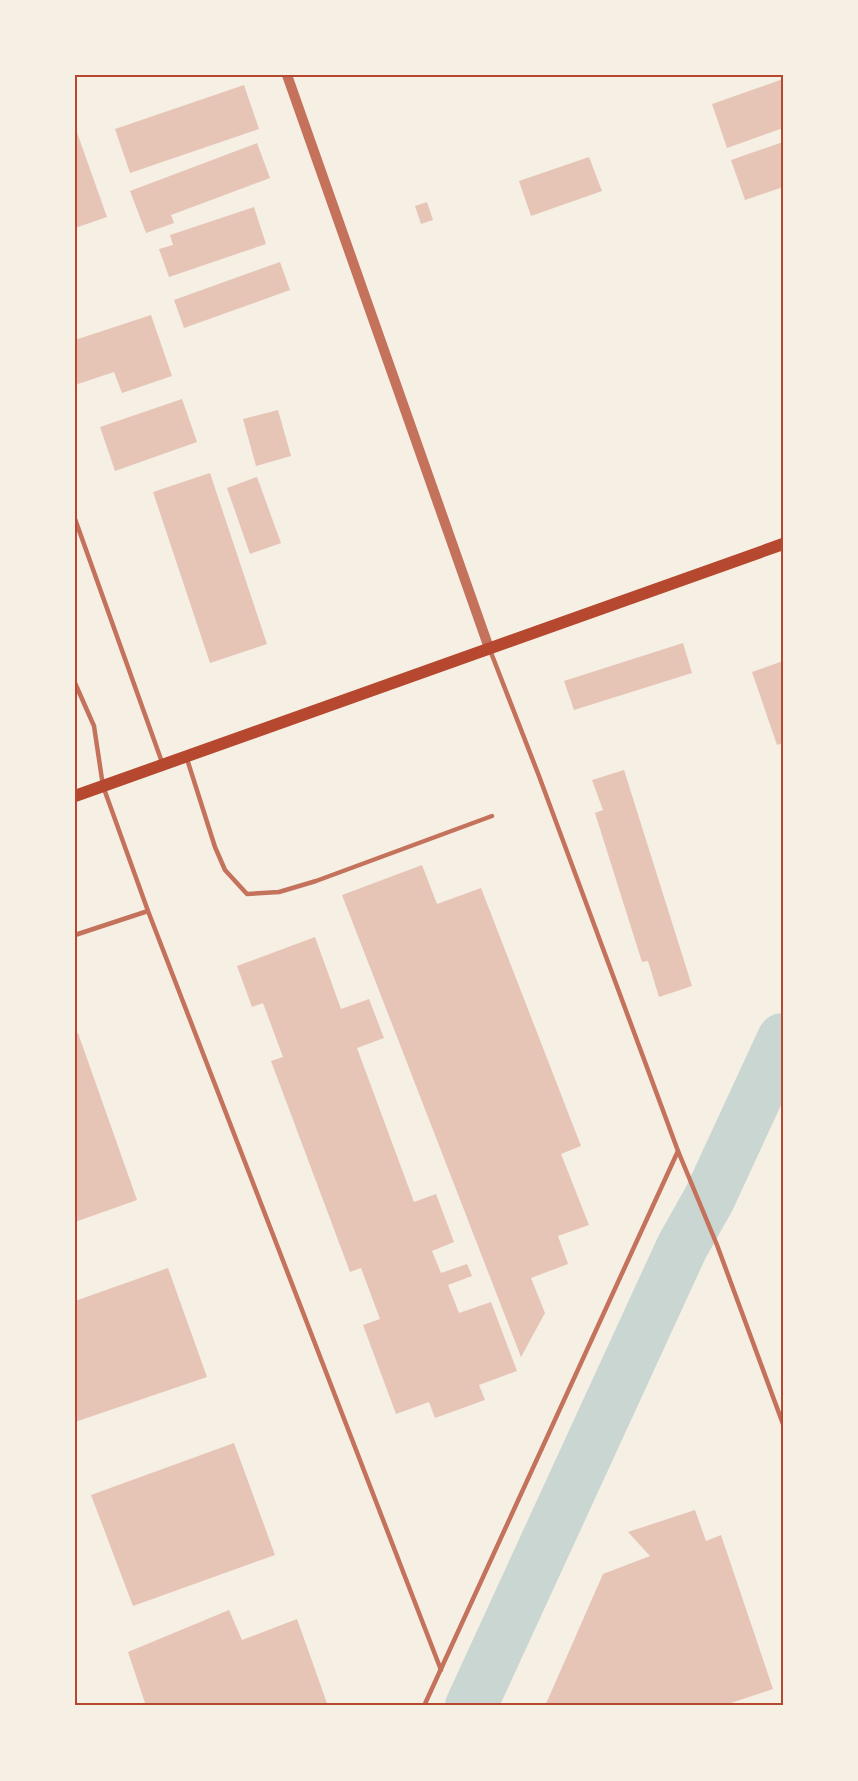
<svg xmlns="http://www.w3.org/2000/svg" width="858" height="1781" viewBox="0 0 858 1781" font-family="Roboto,sans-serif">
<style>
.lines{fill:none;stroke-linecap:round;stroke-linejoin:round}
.river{stroke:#c9d6d2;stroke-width:52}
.building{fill:#e6c5b7}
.service{stroke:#c5725c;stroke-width:4.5}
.tertiary{stroke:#c5725c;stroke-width:10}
.secondary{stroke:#b5482f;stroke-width:12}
.neatline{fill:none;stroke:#b5482f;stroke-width:2}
</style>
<rect width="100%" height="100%" fill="#f6efe4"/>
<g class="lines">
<path class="river" d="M471 1706 682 1247 709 1199 783 1039"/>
</g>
<g class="building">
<path d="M783 79V128L727 148 712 104Z"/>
<path d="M244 85 259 129 130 173 115 129Z"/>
<path d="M75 127 107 217 75 228Z"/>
<path d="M783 142V187L745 200 731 160Z"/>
<path d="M257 143 270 178 171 215 174 223 146 233 130 191Z"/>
<path d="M589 157 602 191 531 216 519 181Z"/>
<path d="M427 202 433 220 421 224 415 206Z"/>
<path d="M254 207 266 244 169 277 159 249 173 245 170 235Z"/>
<path d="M280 262 290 290 184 328 174 300Z"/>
<path d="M151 315 172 376 122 393 114 372 75 385V340Z"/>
<path d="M182 399 197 442 115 471 100 427Z"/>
<path d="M278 410 291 456 256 466 243 419Z"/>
<path d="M210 473 267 644 210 663 153 492Z"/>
<path d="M257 477 281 543 250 554 227 488Z"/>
<path d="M683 643 692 673 574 710 564 681Z"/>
<path d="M783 661V743L777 745 752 672Z"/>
<path d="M624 770 692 986 659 997 648 961 642 962 595 813 603 810 592 780Z"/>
<path d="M422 865 437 904 481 888 581 1146 561 1154 589 1225 558 1236 568 1264 531 1278 545 1313 521 1357 342 895Z"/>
<path d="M315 937 341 1009 369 999 384 1038 357 1048 414 1202 436 1194 454 1242 432 1251 441 1273 467 1264 472 1276 448 1285 459 1313 491 1302 517 1371 479 1385 485 1400 435 1418 429 1402 396 1414 363 1325 380 1319 361 1268 350 1272 271 1061 283 1057 263 1003 252 1007 237 966Z"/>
<path d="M78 1033 137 1200 75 1222V1034Z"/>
<path d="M168 1268 207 1377 75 1422V1301Z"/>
<path d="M234 1443 275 1555 133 1606 91 1495Z"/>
<path d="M695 1510 706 1541 721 1535 773 1689 722 1706H545L603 1574 650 1556 628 1532Z"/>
<path d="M229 1610 242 1640 297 1619 328 1706H146L128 1652Z"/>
</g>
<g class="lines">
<g class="service">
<path d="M75 519 163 765"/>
<path d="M490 650 539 776 678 1151 717 1245 783 1424"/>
<path d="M75 683 94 726 103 786 148 911 441 1670"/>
<path d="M187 759 215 847 225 870 247 894 279 892 316 881 492 816"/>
<path d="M75 935 148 911"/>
<path d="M424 1706 678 1151"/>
</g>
<path class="tertiary" d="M287 75 489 648"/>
<path class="secondary" d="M75 796 783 544"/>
</g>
<rect width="858" height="1781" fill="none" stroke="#f6efe4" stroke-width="153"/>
<rect x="76" y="76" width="706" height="1628" class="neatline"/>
</svg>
